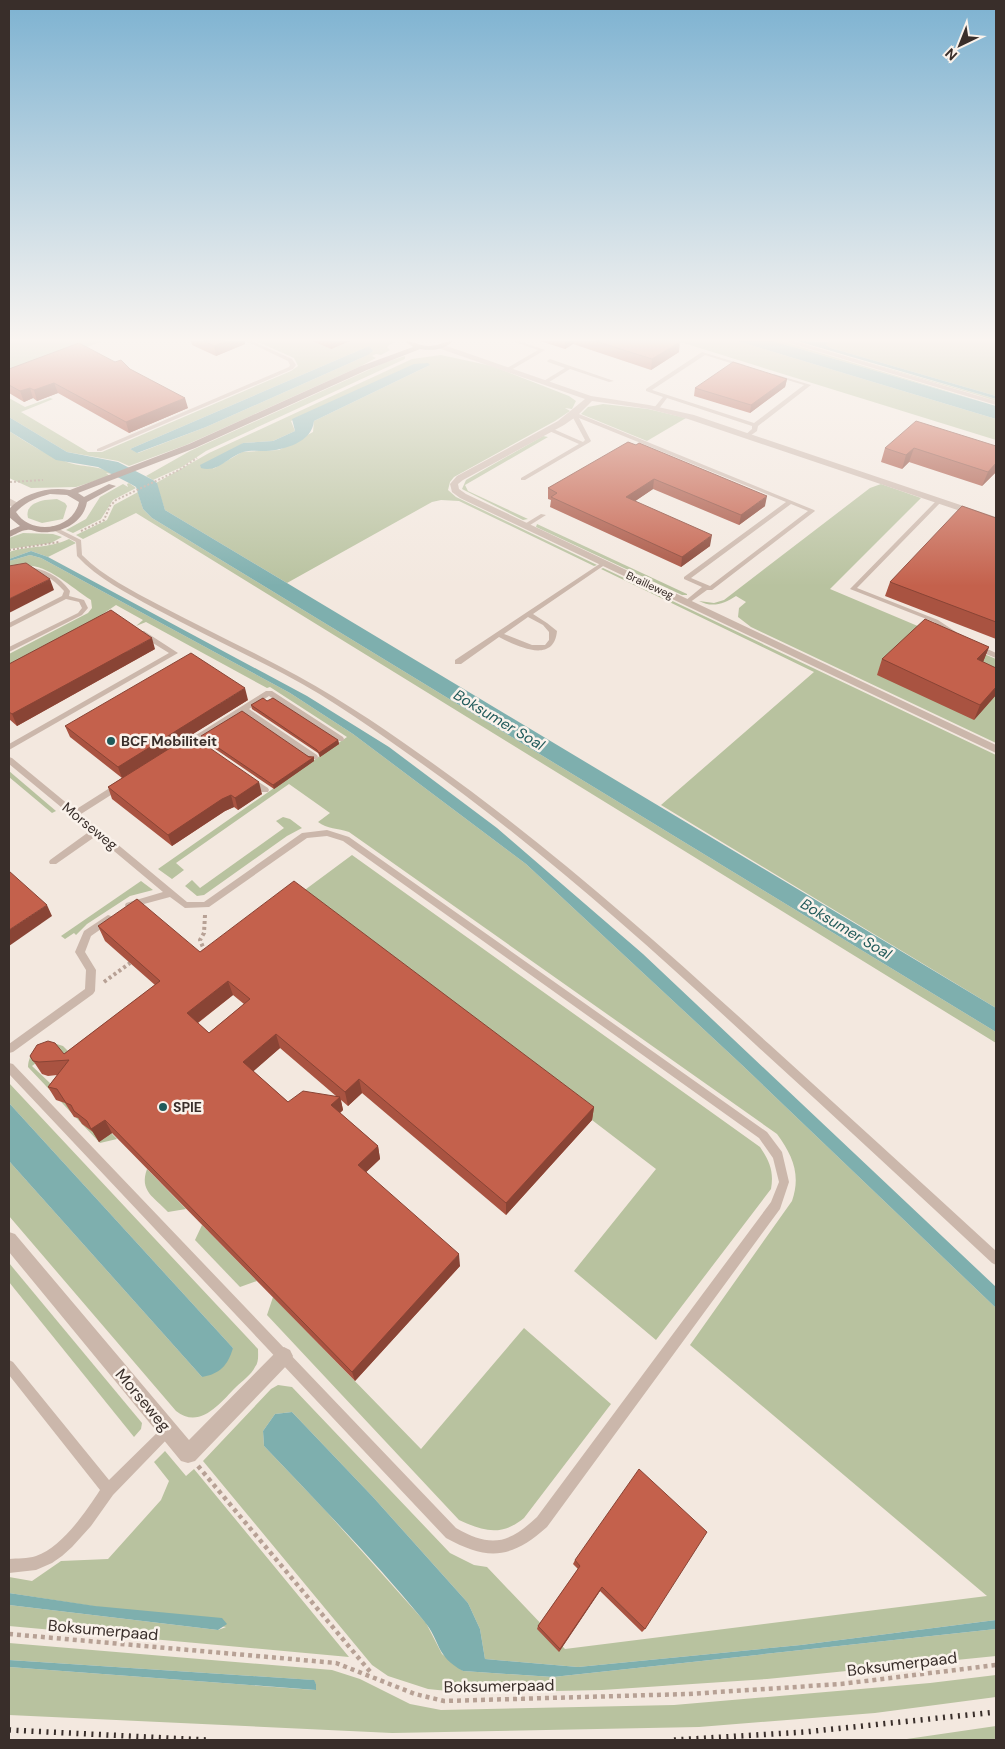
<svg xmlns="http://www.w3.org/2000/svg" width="1005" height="1749" viewBox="0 0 1005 1749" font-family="'DM Sans',sans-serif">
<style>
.green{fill:#b8c29f;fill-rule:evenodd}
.water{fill:#7eafae}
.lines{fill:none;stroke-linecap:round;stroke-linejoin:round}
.path-far2{stroke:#b7a195;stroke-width:2;stroke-dasharray:2 2;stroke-linecap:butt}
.path-far1{stroke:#b7a195;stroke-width:4;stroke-dasharray:3 3;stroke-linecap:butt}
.path{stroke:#b7a195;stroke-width:4.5;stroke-dasharray:4 4;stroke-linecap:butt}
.lane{fill:#cbb7ab;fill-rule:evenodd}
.street{fill:#cbb7ab;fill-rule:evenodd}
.secondary{fill:#9f867c;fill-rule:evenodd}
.rail{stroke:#392e2a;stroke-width:5.5;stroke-dasharray:2 5.5;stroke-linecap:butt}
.wall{fill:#a95341;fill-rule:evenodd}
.shaded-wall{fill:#894435}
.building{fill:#c4614c;stroke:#894435;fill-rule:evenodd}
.poi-dot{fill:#205a5a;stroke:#faf2eb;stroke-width:2}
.labels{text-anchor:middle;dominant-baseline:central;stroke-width:5;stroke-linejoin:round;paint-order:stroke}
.far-street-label{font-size:11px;fill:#392e2a;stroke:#faf2eb}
.poi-label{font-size:14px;font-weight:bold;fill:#392e2a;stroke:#faf2eb;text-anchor:start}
.street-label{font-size:14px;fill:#392e2a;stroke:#faf2eb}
.water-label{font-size:15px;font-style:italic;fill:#205a5a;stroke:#faf2eb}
.near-street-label{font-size:16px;fill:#392e2a;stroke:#faf2eb}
</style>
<rect width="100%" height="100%" fill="#f3e8df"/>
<g class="green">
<path d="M9 341H103L9 376Z"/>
<path d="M256 341H312L331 349 350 341H394L387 347 390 350 381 355 376 354 372 356 376 358 361 366 186 445 129 466 118 461 67 452 9 417V398L25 407 50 398 53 399 21 412 88 452H102L291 371 298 366 294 358ZM369 346 368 355 206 427 138 453 130 449Z"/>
<path d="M677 341H737L996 419V440Z"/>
<path d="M773 341H781L996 406Z"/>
<path d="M792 341 996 399V401L974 394Z"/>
<path d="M828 341H996V396L831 348 826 345Z"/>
<path d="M441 355 492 366 569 396 576 401 572 409 565 408 570 411 555 421 454 477 450 482 448 490 456 497 597 565 594 566 459 501 441 500 432 502 287 583 165 510 156 483 209 453 412 359ZM430 365 314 421 313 432 279 450 242 452 213 469 243 443 273 441 295 431 291 421Z"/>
<path d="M405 356V359L206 451 182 467 153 480 146 476 190 451 386 362Z"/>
<path d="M603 404 648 409 686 418 647 441 581 414 588 407Z"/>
<path d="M9 431C28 443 46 455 67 462 82 468 98 464 112 474L106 473 110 476 76 487 31 488 9 478Z"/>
<path d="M543 436 548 437 465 485 468 491 528 519 523 520 462 489 466 480Z"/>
<path d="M129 483 136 488 113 500 101 519 73 533 66 530 86 519 100 497 123 484 128 487 127 484Z"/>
<path d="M881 484 921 498 830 589 996 659V743L751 627 738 617 739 608 746 602 736 596C724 604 712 608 699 601L714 603 724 600 870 488Z"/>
<path d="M138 492 143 509 152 518 996 1032V1043L136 513 83 539 76 535 107 520 114 505Z"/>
<path d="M45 500 57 499 65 503 67 506 63 519 42 523 28 518C25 506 36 502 45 500Z"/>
<path d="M537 524 687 594V595H682L536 527Z"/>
<path d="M23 533 53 534 62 537 51 543 9 549V538Z"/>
<path d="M69 539 76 543 48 557 31 551 9 559V552C31 545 47 549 69 539Z"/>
<path d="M30 555 41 558 290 693 353 734 526 864 742 1065 996 1308V1620L801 1645 578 1667 485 1659 480 1629 468 1603 373 1497 292 1412 275 1414 263 1431 264 1446 325 1510 426 1623 442 1654 463 1671 553 1677 996 1629V1656L767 1679 602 1690 467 1693 428 1689 388 1676 372 1665 203 1461 271 1389 278 1385 292 1387 450 1553 474 1565 487 1567 565 1649 987 1596 690 1345 792 1201C801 1175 793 1156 777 1134L349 832C338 828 327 829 318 822L330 813 289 784 176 863 184 870 172 879 158 869 347 737 270 687 267 688 146 622 136 626 143 620 116 605 91 622 9 666V654L88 613 92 608 91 600C66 584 39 555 9 569V561Z"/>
<path d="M603 568 996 755V1008L661 805 814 672 601 569Z"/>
<path d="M9 771 56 811 52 813 9 777Z"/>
<path d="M283 817 290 819 302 828 287 836 204 895 197 896 185 886 192 880 200 888 284 828 276 821Z"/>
<path d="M352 855 760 1147C770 1162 774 1172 771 1189L656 1340 574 1271 656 1169 298 895Z"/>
<path d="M141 881 153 890 130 896 87 924 76 935 74 933 65 939 61 936Z"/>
<path d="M50 1042 63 1046 79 1062 75 1065 56 1048 32 1066 51 1084 58 1078 117 1139 100 1143 28 1067C29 1052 37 1048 50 1042Z"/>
<path d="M9 1083 258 1349C258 1355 259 1362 255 1367 251 1375 242 1381 236 1387 220 1403 200 1430 176 1411L9 1216V1161L202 1377 233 1348 9 1103Z"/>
<path d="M147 1169 186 1209 168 1212C154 1197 139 1191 147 1169Z"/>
<path d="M202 1225 257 1281 240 1287 195 1240Z"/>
<path d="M9 1263 142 1423 141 1429 134 1437 9 1282Z"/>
<path d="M273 1297 421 1449 524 1328 611 1404 524 1518C501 1537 483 1531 459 1520L267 1315Z"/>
<path d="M165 1451 186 1476 194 1469 349 1657 9 1626V1605L218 1630 226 1627 9 1593V1577L32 1581 61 1561 108 1559 161 1500 169 1481 154 1462Z"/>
<path d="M9 1643 332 1670 360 1679 410 1704 441 1710 674 1705 930 1683 996 1675V1697L875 1713 699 1727 392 1733 9 1715V1667L315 1690 316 1684 313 1680 9 1660Z"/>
<path d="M996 1726V1740H900Z"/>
</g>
<g class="water">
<path d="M737 341H773L996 406V419Z"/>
<path d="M797 341 828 342 826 345 831 348 996 396V399Z"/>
<path d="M369 346 373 351 368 355 206 427 137 453 130 449Z"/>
<path d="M428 363 430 365 314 421C312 442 285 450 266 451 259 451 250 450 243 452 228 457 218 473 201 468L200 465 243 443 273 441 295 431 292 419 414 364Z"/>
<path d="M9 417 67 452 118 462 153 480 157 483 165 510 996 1008V1032L152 518 143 509 136 487 129 483 98 467 56 460 9 431Z"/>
<path d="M31 551 48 557 307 696 389 747 497 828 643 954 996 1287V1308L742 1065 526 864 353 734 290 693 41 558 30 555 9 561V559Z"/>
<path d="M9 1103 233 1348C228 1365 220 1374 202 1377L9 1161Z"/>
<path d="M292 1412 373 1497 468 1603 480 1629 485 1659 578 1667 801 1645 996 1620V1629L553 1677 463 1671C435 1656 441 1641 424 1621 374 1560 318 1503 264 1446L263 1431 275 1414Z"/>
<path d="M9 1593 95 1606 222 1618 227 1624 218 1630 9 1605Z"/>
<path d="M9 1660 314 1680 316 1684V1690L9 1667Z"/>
</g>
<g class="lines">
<g class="path-far2">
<path d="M10 482 43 480"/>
<path d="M81 531 104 520 110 506 116 500 179 470 197 458"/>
<path d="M9 550 59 542"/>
</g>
<g class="path-far1">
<path d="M205 915 204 933 200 940 205 952"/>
<path d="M104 982 130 963"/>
</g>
<g class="path">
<path d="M198 1466 372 1674"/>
<path d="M9 1634 336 1663 415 1694 444 1701 688 1694 841 1684 996 1665"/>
</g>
<g class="lane">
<path d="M246 341H252L292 359 296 365 293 369 101 451H97V449L289 367 290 365 288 361Z"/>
<path d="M512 341H519L545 350 511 370H507V368L538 350Z"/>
<path d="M702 352 745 365 740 366 705 355 652 390 754 423 804 385 774 376V374L811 385 758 426 757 431 747 438 744 436 752 429V426L667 398 658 410H654L653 409 663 397 646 391V389Z"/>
<path d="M550 359 614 381 609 382 570 369 546 384H542V382L565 368 548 362 547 361Z"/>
<path d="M574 412 814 510 815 511 712 590H707L689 603H685V601L702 587 684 579V577L786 502 579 418 591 441 590 442 525 480H521V478L579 444 547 430V428H551L583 442 585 440 571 414ZM791 504 808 511 710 586 691 578Z"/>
<path d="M939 499 942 501 941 502 857 588 938 620 956 632V636H954L934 622 850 589 937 500Z"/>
<path d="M541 514 546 515 527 527H523V525Z"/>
<path d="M53 526 81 540 82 555C104 577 133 591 159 605 199 626 239 645 279 666 328 691 376 723 421 755 545 842 657 942 769 1044 845 1113 921 1182 996 1251V1265L992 1263C914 1190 835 1117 756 1045 649 946 540 848 421 763 377 732 332 699 284 674 241 652 197 631 154 608 127 593 98 579 77 556L76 542 51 529V527Z"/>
<path d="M604 561 607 563 606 564 533 614 547 623 557 631C554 664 518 647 499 637L461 664H455V660ZM528 617 543 625 549 632V640L545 645H532L504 634Z"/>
<path d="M25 567C44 568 59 576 70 591L69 596 84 600 88 608 82 615 9 652V647L78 613 82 608 79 602 66 599 9 628V623L62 596 64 591C46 571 34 569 9 575V571Z"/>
<path d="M140 631H144L178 653 9 750V744L169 653 140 635Z"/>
<path d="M973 645H979L996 653V658L973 649Z"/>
<path d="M266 691H272L343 737 344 739 343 741H337L269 696 249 709 317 755 318 757 317 759H311L243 713 191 746H185L184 744 185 742Z"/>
<path d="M9 757 12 758 75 810 116 784H122L123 786 122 788 81 814 187 902H204L302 833 327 830 349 837 767 1132 782 1152 789 1182 780 1209 547 1527C511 1559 488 1561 446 1538L9 1074V1063L13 1064 456 1528C491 1548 508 1544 537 1517L771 1202 779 1182 773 1158 759 1138 343 841 327 836 307 838 209 907 185 908 170 897 129 908 126 907 125 905 126 903 163 892 96 836 56 864H50L49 862 50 860 90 831 9 764Z"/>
<path d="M251 777 268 788 269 790 268 792H262L248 782 247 780Z"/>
<path d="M108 915 111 916 113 919 111 922 91 936 85 952 96 970 95 991 93 994 13 1052 9 1053V1044L85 989 86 970 75 952 84 931Z"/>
<path d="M9 1360 13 1362 109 1480 164 1426 168 1424 172 1426 174 1430 172 1434 113 1495 91 1526 72 1547 62 1556 52 1563 36 1570 9 1573V1559C18 1558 27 1559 36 1556 62 1547 85 1513 100 1490L9 1375Z"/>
</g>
<g class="street">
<path d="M783 341H794L996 401V405Z"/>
<path d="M441 344 591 396 649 405 694 415 996 517V523L993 522 688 419 649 409 592 401 577 416 564 425 463 480 458 484 459 489 466 494 996 745V753L460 498 452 492 450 484 457 476 558 421 585 399 438 348 437 346Z"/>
<path d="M9 498 20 504V508H14L9 505Z"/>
<path d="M9 1232 15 1234 189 1440 278 1350 284 1347 290 1350 293 1356 290 1362 195 1461 188 1463 181 1461 9 1252Z"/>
</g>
<path class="secondary" d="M405 341C413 341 420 346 429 346 438 346 445 341 453 341 444 350 432 351 420 349L367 370 195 448 78 493 84 497 109 484 116 486 87 502C83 524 60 534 39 532 35 532 31 529 27 530 21 530 15 535 9 537V531L20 526 9 517V509C23 493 49 486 70 490L189 444 361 366 413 347ZM50 494 67 495 79 502C73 530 31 536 16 512 25 502 38 497 50 494Z"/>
<g class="rail">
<path d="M9 1730 208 1740"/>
<path d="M674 1740 805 1732 996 1712"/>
</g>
</g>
<g class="wall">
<path d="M191 341H245V344L216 356 192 345Z"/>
<path d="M312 341H350L331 349Z"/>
<path d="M540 341H679V352L651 370 573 344 565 349Z"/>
<path d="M9 369H130L188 408 129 433 58 393 37 401 33 398 24 402 9 393Z"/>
<path d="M787 379 785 387 750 413 694 396 695 388Z"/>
<path d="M636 445 765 506 739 525 653 489 635 501 710 546 681 567 550 507 551 500 548 499V488Z"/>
<path d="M996 446V472L982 486 909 462 902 469 881 462 885 448Z"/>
<path d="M996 518V639L885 596 890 582Z"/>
<path d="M989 647 983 662 996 695 974 720 877 675 882 659Z"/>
<path d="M155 649 17 726 9 719V664Z"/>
<path d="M248 700 191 735 262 794 238 810 234 807 225 811 172 846 112 799 108 787 122 778 70 737 65 726Z"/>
<path d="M267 701 338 740 339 744 320 757 318 753 252 709 251 705Z"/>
<path d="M201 736 314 757V761L274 789 202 740Z"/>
<path d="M98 926 200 952 594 1107 592 1120 506 1215 362 1093 348 1106 341 1100 343 1110 340 1113 378 1146 380 1159 366 1172 460 1266 355 1381 112 1133 99 1142 93 1132 82 1124 78 1118 74 1117 65 1103 56 1100 48 1087 57 1075 48 1076 42 1074 30 1056 64 1054 155 985 105 941ZM233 995 244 1004 209 1033 198 1023ZM280 1048 336 1096 288 1102 253 1071Z"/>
<path d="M575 1560 645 1629 642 1632 600 1591 559 1652 537 1629 538 1626 578 1569 573 1564Z"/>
</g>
<g class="shaded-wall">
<path d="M226 341H245V344L216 356 214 346Z"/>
<path d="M330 341H350L331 349Z"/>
<path d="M565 341H573V344L565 349Z"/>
<path d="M680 342 679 352 651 370 652 359Z"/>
<path d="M787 379 785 387 750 413 751 405Z"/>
<path d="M54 383 58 393 37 401 34 390Z"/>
<path d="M30 388 33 398 24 402 20 391Z"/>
<path d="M185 398 188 408 129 433 126 422Z"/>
<path d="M914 448 909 462 902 469 906 455Z"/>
<path d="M996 463V472L982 486 988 472Z"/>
<path d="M654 479 653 489 625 508 626 497Z"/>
<path d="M767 496 765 506 739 525 741 515Z"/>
<path d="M712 535 710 546 681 567 682 557Z"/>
<path d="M50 579 54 590 9 613V599Z"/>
<path d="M152 638 155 649 17 726 12 714Z"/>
<path d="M989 647 983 662 977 659Z"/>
<path d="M996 687V695L974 720 980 705Z"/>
<path d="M245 688 248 700 122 778 118 767Z"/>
<path d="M338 740 339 744 320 757 319 753Z"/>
<path d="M314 757V761L274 789 273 785Z"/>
<path d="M259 782 262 794 238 810 235 798Z"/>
<path d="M231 795 234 807 225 811 172 846 168 835 222 799Z"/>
<path d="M47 905 52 916 9 946V930Z"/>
<path d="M228 981 233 995 192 1027 187 1013Z"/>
<path d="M276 1034 280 1048 248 1076 243 1062Z"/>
<path d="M359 1079 362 1093 348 1106 345 1092Z"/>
<path d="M340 1097 343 1110 334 1118 331 1105Z"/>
<path d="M594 1107 592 1120 506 1215V1203Z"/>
<path d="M105 1120 112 1133 99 1142 91 1129Z"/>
<path d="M378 1146 380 1159 361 1177 358 1165Z"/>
<path d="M459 1254 460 1266 355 1381 352 1372Z"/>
<path d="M602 1587 600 1591 559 1652 560 1649Z"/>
</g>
<g class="building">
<path d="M204 341H226L214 346Z"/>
<path d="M595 341H679L680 342 652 359Z"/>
<path d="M79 343 115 362 121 360 130 369 185 398 126 422 54 383 34 390 30 388 20 391 9 385V369Z"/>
<path d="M733 362 787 379 751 405 695 388Z"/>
<path d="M916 421 996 446V463L988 472 914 448 906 455 885 448Z"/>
<path d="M628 442 636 445 639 443 767 496 741 515 654 479 626 497 712 535 682 557 551 497 557 493 548 488Z"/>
<path d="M962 506 996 518V622L890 582Z"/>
<path d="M26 563 50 579 9 599V566Z"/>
<path d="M111 610 152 638 12 714 9 712V664Z"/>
<path d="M925 619 989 647 977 659 996 668V687L980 705 882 659Z"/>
<path d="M191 653 245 688 118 767 65 726Z"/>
<path d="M263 698 267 701 273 698 338 740 319 753 317 750 251 705Z"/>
<path d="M242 711 309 757H314L273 785 201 736Z"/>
<path d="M191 735 259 782 235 798 231 795 222 799 168 835 108 787Z"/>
<path d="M9 871 47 905 9 930Z"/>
<path d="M294 881 594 1107 506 1203 359 1079 345 1092 276 1034 243 1062 288 1102 303 1091 340 1097 331 1105 378 1146 358 1165 459 1254 352 1372 105 1120 91 1129 87 1121 74 1111 71 1105 66 1103 57 1089 48 1087 69 1060 39 1062 33 1061 30 1056 37 1045 48 1041 55 1043 64 1054 160 981 98 926 137 899 200 952ZM228 981 250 999 209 1033 187 1013Z"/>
<path d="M639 1469 707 1532 645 1629 602 1587 560 1649 538 1626 580 1566 575 1560Z"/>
</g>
<linearGradient id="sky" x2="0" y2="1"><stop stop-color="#7db2d1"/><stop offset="0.58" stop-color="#faf5f1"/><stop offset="1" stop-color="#faf5f1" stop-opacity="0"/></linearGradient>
<rect width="1005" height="586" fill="url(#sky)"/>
<g class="poi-dot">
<circle cx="111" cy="741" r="5"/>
<circle cx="163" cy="1107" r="5"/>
</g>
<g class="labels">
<g class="far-street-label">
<text transform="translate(650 585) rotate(25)">Brailleweg</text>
</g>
<g class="poi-label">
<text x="121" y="741">BCF Mobiliteit</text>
<text x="173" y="1107">SPIE</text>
</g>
<g class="street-label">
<text transform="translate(90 826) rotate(39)">Morseweg</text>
</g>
<g class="water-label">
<text transform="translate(499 720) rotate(31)">Boksumer Soal</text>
<text transform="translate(846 929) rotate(31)">Boksumer Soal</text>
</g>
<g class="near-street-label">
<text transform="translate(143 1400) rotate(50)">Morseweg</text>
<text transform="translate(103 1630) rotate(5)">Boksumerpaad</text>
<text transform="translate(902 1664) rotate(-7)">Boksumerpaad</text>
<text transform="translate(499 1686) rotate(-1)">Boksumerpaad</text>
</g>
</g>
<rect width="1005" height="1749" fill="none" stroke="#392e2a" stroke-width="20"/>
<g transform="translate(960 45) rotate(223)" stroke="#faf2eb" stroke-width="4" paint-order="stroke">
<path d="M0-4L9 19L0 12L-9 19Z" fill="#392e2a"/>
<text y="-8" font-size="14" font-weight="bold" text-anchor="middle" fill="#392e2a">N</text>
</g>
</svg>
